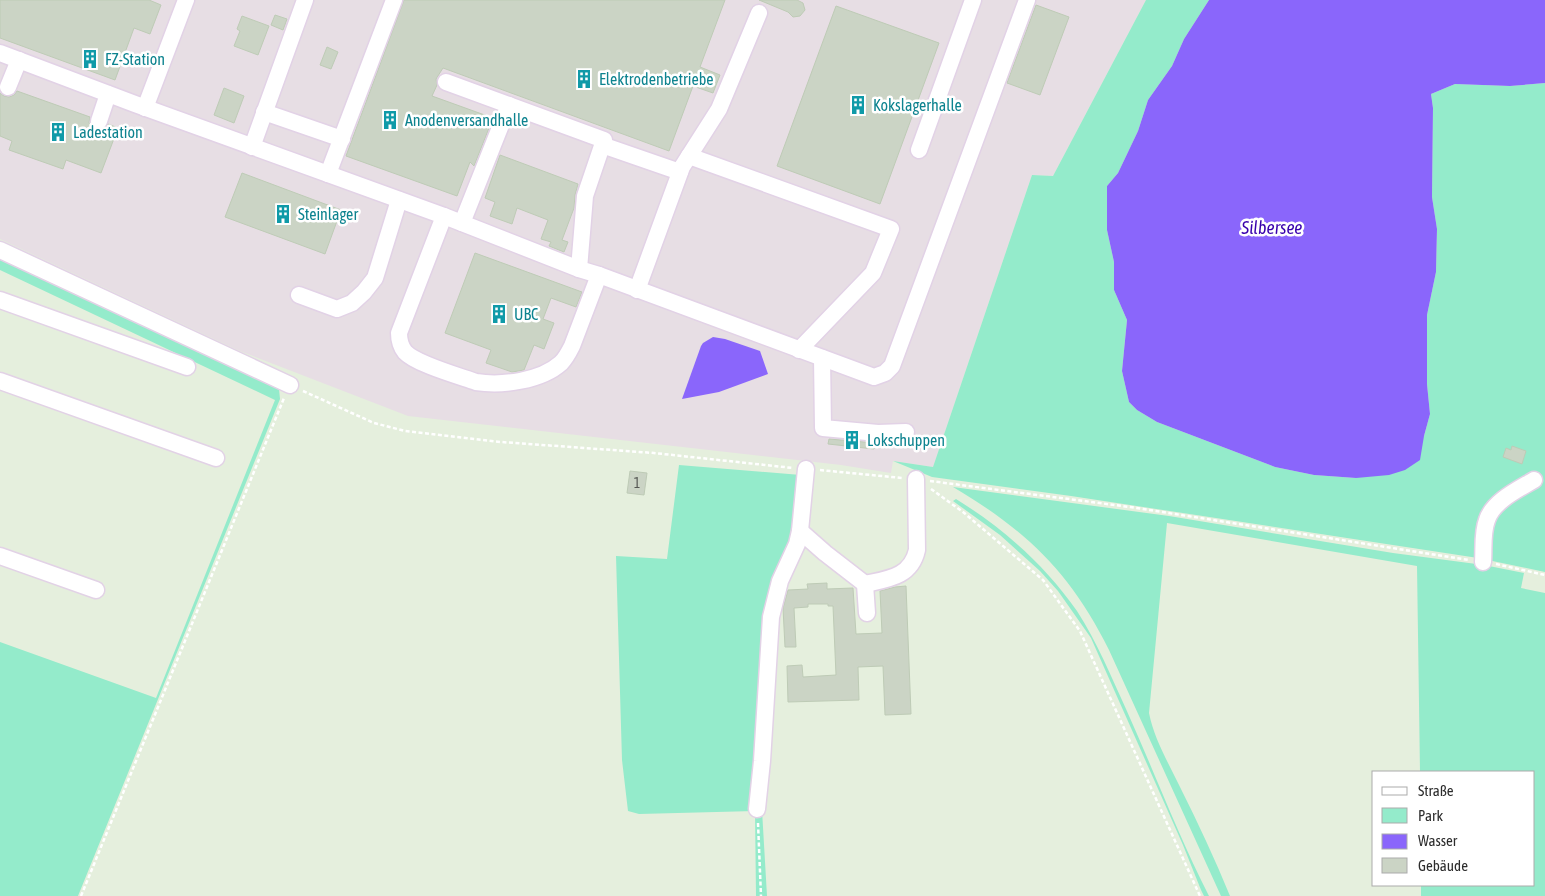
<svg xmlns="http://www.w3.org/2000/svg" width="1545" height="896" viewBox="0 0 1545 896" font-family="'Asap Condensed',sans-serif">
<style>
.industrial{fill:#e7dee4}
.green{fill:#94ebcb}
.water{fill:#8a66fb}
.building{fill:#cbd4c5;stroke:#becbb6}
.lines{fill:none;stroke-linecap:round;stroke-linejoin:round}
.minor-casing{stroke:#e2d2e6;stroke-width:19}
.path{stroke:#fff;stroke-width:2.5;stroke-dasharray:4 2.5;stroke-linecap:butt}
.minor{stroke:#fff;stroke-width:16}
.labels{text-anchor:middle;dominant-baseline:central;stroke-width:5;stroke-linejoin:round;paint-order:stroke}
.number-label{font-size:14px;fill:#545652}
.culture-label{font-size:16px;fill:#0d838f;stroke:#fff;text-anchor:start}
.water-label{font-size:18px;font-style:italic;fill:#3800ac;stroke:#fff}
</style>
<rect width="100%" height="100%" fill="#e5efdd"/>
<path class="industrial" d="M0 0H1146L1053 176 1032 175 933 467 893 461 891 473 841 465 408 416 240 351 0 239Z"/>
<g class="green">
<path d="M1146 0H1209L1184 39 1172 66 1148 100 1138 131 1118 173 1107 186V230L1114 262V290L1127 320 1122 371 1129 402 1137 410 1157 422 1275 467 1314 475 1356 478 1424 436 1430 414 1427 384V315L1436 272 1437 229 1432 197 1433 108 1431 94 1455 84 1510 86 1545 83V572L1478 558 1071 496 932 477 893 461 933 467 1032 175 1053 176Z"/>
<path d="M0 253 279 389 280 399 78 896H0V642L156 698 275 400 0 270Z"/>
<path d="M679 465 801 475 793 541 776 578 762 810 767 896H756L755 811 639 814 628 811 622 760 616 556 667 559Z"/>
<path d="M953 487 1169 516 1393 553 1484 565 1524 573 1521 588 1545 593V896H1421V885H1534V772H1420L1417 566 1167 523 1149 713C1154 739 1169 764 1180 787 1198 823 1215 859 1230 896H1221L1109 650C1071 573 1026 530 953 487Z"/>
<path d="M956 499C1003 528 1045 565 1077 611 1097 642 1111 676 1126 709 1154 771 1178 835 1209 896H1204L1201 890 1183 845 1091 638 1058 591 1040 571 1000 535 953 501Z"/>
</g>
<g class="water">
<path d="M1209 0H1545V83L1510 86 1455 84 1431 94 1433 108 1432 197 1437 229 1436 272 1427 315V384L1430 414 1424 436 1420 460 1405 470 1389 475 1356 478 1314 475 1275 467 1157 422 1137 410 1129 402 1122 371 1127 320 1114 290V262L1107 230V186L1118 173 1138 131 1148 100 1172 66 1184 39Z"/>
<path d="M713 337 725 339 760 351 768 374 719 392 682 399 701 346 703 343Z"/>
</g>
<g class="building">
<path d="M0 0H149L161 5 150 34 134 28 115 80 0 38Z"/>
<path d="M404 0H725L700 67 720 75 713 93 693 86 669 151 443 68 436 79 437 85 432 96 493 118 474 166 470 162 457 196 346 156Z"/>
<path d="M759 0H797L803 3 805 10 800 16 793 17 788 12Z"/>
<path d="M1036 5 1069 17 1040 95 1007 83Z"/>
<path d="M836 6 939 43 880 204 777 166Z"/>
<path d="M275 15 287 19 283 30 271 25Z"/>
<path d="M242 16 269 26 258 55 234 46 240 31 237 29Z"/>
<path d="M327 47 338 52 331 69 320 65Z"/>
<path d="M224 88 244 96 234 123 214 115Z"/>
<path d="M17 91 90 117 89 123 95 130 101 131 108 124 118 128 101 173 66 160 63 169 9 150 12 141 0 136V93L4 96 9 97 14 95Z"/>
<path d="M500 155 578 184 575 195 574 208 562 240 568 242 564 252 549 246 551 242 541 239 548 220 517 208 512 224 490 216 495 202 485 198Z"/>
<path d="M242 173 341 210 325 254 225 217Z"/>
<path d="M475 253 582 292 576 307 551 298 543 319 554 323 544 349 534 345 524 370 512 372 486 363 491 350 445 333Z"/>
<path d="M829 439 875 443 874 449 828 444Z"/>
<path d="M1512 446 1526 451 1522 464 1503 457 1506 448 1511 450Z"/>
<path d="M630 471 647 473 644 495 627 493Z"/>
<path d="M827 583V589L853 588 856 634 882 633 880 591 895 587 906 586 911 714 885 715 883 666 858 667 859 700 788 702 787 666 802 665 803 677 836 675 833 606H828V604H808V607L794 608 796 647H785L783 608 788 590 808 589 807 584Z"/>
</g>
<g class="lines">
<g class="minor-casing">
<g id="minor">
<path d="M0 53 135 104 444 216 579 269 599 275 874 377 885 373 892 366 1027 0"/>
<path d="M446 82 604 140 585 196 579 269"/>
<path d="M8 87 19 60"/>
<path d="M145 108 186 0"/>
<path d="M264 112 342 139"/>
<path d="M99 121 108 94"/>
<path d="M602 145 680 172"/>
<path d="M252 147 305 0"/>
<path d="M919 150 973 0"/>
<path d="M689 156 891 229 873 273 799 350"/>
<path d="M328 174 394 0"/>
<path d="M444 216 399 333C399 340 401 347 405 352 416 364 459 376 476 382 502 386 541 381 561 363 566 358 569 352 572 346L599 275"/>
<path d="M462 223 509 105"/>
<path d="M0 250 290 385"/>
<path d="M637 290 682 167 719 109 759 13"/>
<path d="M299 295 337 309 352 303 364 292 375 278 399 200"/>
<path d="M0 300 187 367"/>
<path d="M822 358 823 428 878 433 906 432"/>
<path d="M0 381 216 458"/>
<path d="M800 531 825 553 865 584"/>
<path d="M0 556 96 590"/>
<path d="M1483 562C1484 548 1482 533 1487 520 1493 501 1519 489 1534 480"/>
<path d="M867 613 865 584C888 579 911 577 917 550L916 479"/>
<path d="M757 809 762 761 771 617 780 581 797 544 800 531 806 469"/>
</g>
</g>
<g class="path">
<path d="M303 391 374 423 405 431 501 442 654 453 793 468"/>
<path d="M820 470 902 478"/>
<path d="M930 481 1130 507 1469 560"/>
<path d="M931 489 963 512 1043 580 1080 631 1200 896"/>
<path d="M1496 564 1545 575"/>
<path d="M758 823 761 896"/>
<path d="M81 896 284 398"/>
</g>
<use href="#minor" class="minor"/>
</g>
<defs>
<g id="building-bare" transform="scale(1.5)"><path d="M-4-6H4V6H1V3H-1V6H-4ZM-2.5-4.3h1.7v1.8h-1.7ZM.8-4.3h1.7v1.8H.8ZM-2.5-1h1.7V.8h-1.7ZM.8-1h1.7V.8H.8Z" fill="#0f9aa8" stroke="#fff" stroke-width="2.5" paint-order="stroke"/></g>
</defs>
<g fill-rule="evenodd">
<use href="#building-bare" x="90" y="59"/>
<use href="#building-bare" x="584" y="79"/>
<use href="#building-bare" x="858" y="105"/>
<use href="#building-bare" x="390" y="120"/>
<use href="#building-bare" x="58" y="132"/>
<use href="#building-bare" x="283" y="214"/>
<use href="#building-bare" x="499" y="314"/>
<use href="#building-bare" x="852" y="440"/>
</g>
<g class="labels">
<g class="number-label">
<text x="637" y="483">1</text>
</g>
<g class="culture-label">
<text x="105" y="59">FZ-Station</text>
<text x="599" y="79">Elektrodenbetriebe</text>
<text x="873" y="105">Kokslagerhalle</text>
<text x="405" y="120">Anodenversandhalle</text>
<text x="73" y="132">Ladestation</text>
<text x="298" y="214">Steinlager</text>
<text x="514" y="314">UBC</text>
<text x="867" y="440">Lokschuppen</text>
</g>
<g class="water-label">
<text x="1272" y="227">Silbersee</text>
</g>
</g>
<rect x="1372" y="771" width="162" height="115" fill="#ffffff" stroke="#ababab"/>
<rect x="1382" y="787" width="25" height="8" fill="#ffffff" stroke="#ababab"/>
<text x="1418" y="796" font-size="15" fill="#2c2c2c">Straße</text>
<rect x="1382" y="808" width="25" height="15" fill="#94ebcb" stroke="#ababab"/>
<text x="1418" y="821" font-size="15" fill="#2c2c2c">Park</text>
<rect x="1382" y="834" width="25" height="15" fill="#8a66fb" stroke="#ababab"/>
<text x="1418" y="846" font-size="15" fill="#2c2c2c">Wasser</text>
<rect x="1382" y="858" width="25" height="15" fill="#cbd4c5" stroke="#ababab"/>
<text x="1418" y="871" font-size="15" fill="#2c2c2c">Gebäude</text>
</svg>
